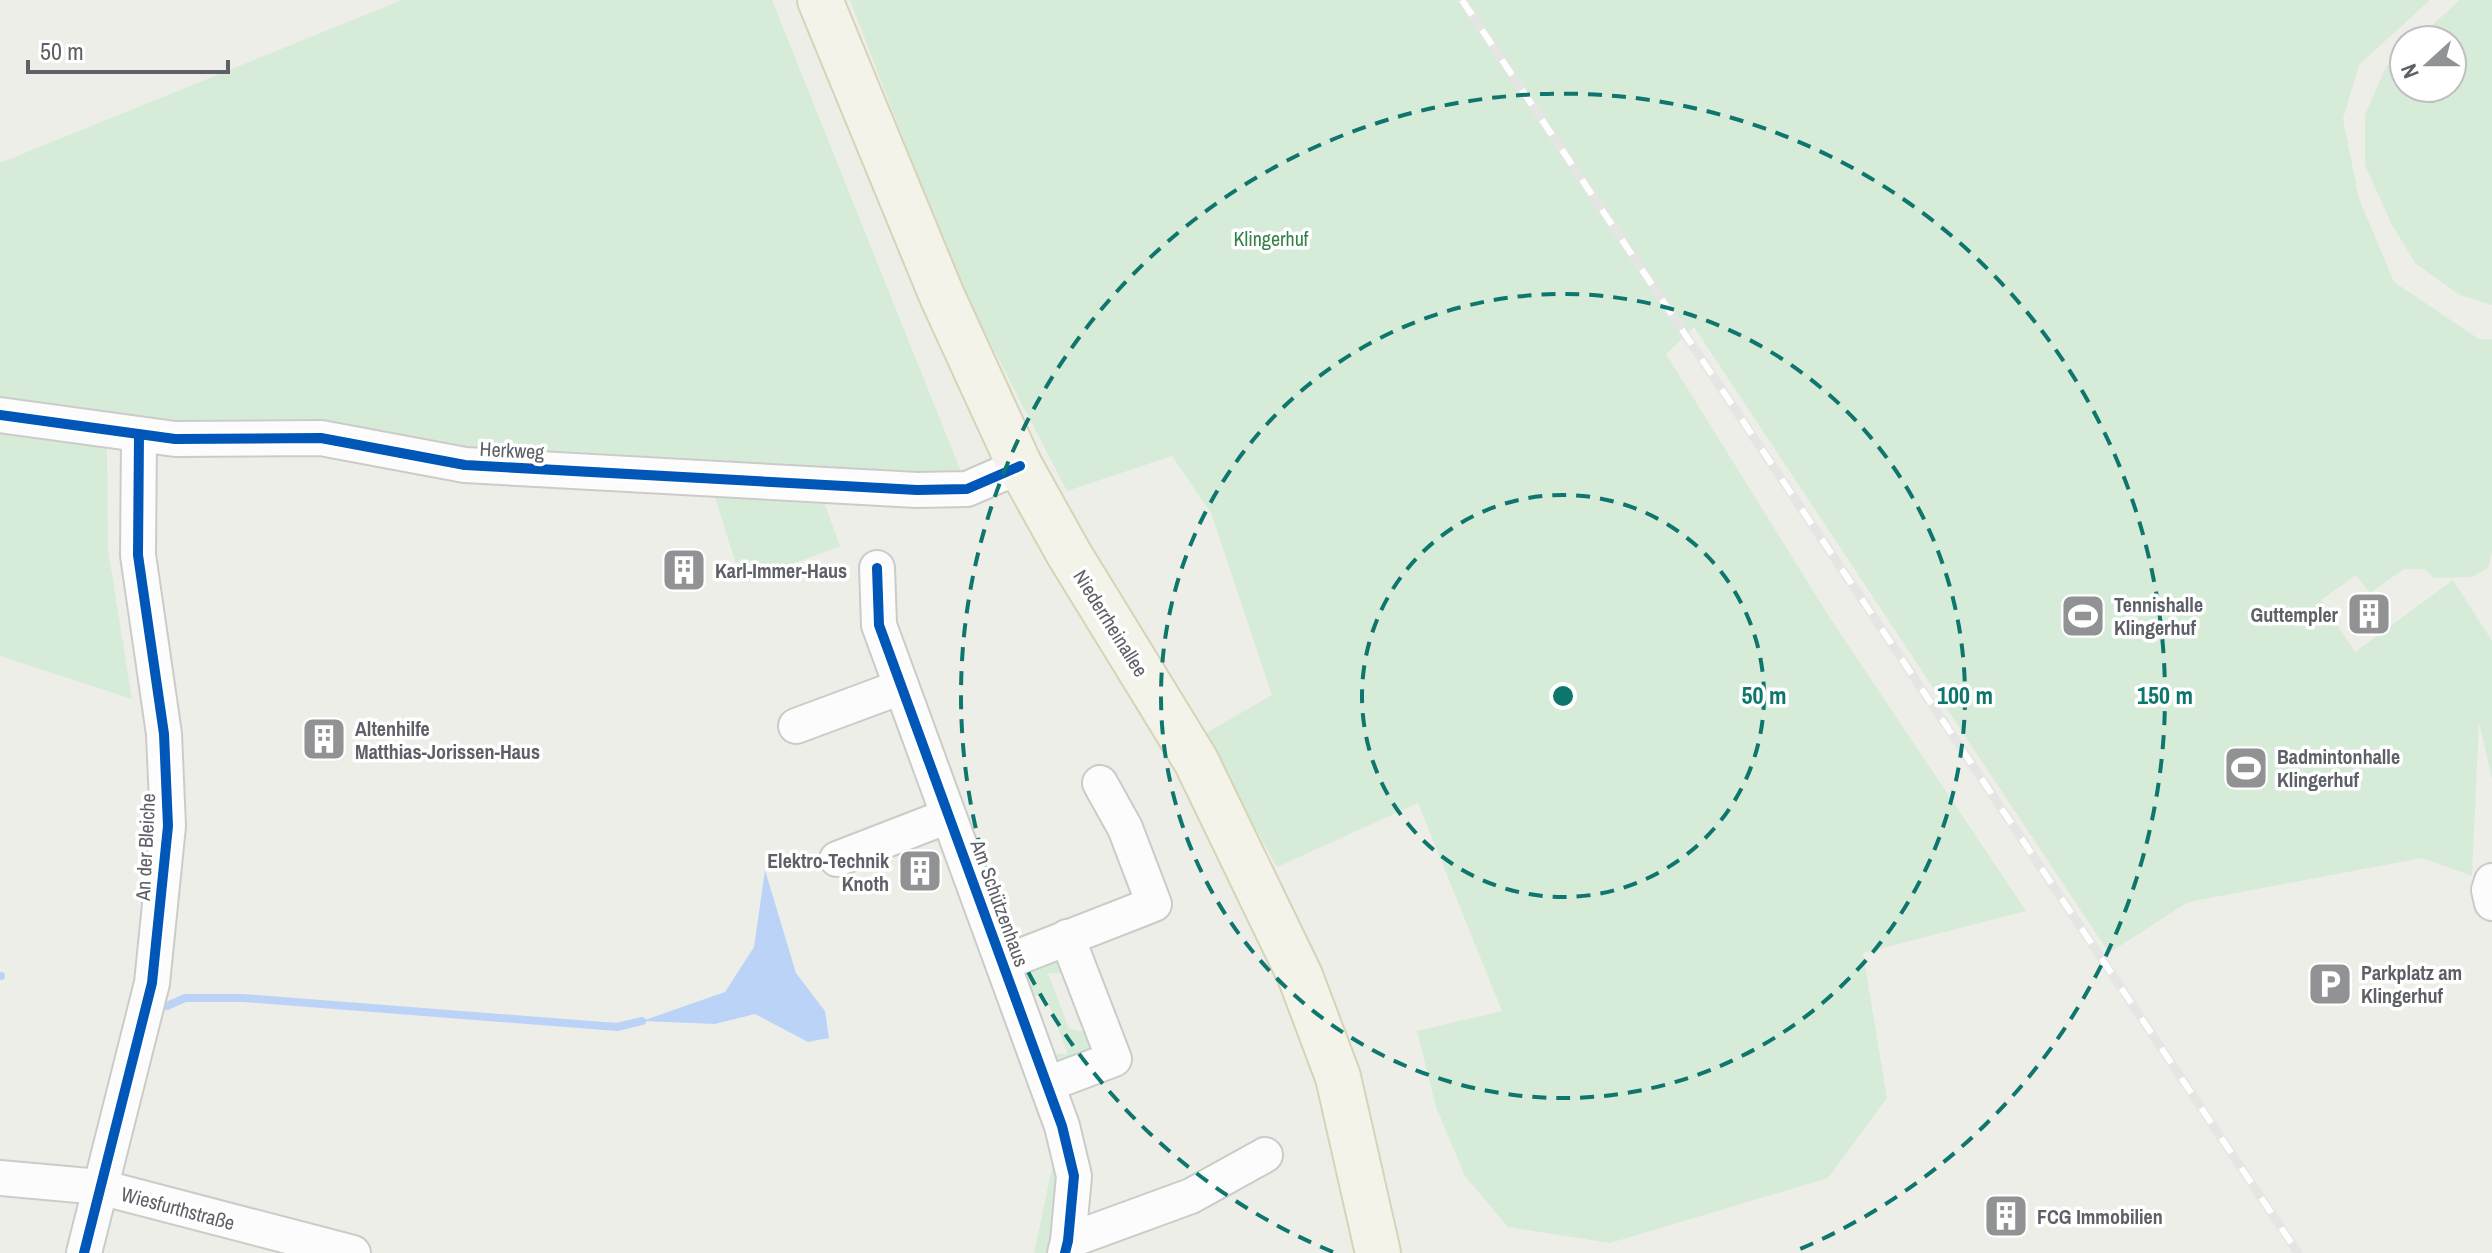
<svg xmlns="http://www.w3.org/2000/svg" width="2492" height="1253" viewBox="0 0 2492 1253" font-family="'Archivo Narrow',sans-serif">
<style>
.green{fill:#d6ebd8}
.water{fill:#bcd3f8}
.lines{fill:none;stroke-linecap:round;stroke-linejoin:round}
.stream{stroke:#bcd3f8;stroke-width:8}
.minor-casing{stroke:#cbccca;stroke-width:38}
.major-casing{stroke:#d6d4b6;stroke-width:48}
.minor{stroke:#fcfcfc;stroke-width:34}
.major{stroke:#f3f3e9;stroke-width:44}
.rail-casing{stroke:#e5e5e4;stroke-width:9}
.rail{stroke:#fff;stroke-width:6;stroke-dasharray:18;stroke-linecap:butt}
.cycleway-casing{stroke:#fff;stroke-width:15}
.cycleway{stroke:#0057b8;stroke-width:10}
.ring{fill:none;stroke:#0f766e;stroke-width:4;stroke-dasharray:14 10}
.labels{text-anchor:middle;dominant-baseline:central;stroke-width:7;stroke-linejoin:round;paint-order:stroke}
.park-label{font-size:20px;fill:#328145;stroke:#fff}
.street-label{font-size:20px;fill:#5e6067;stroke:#fff}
.poi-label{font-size:20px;font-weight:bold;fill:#5e6067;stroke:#fff;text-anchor:start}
.centre{fill:#0f766e;stroke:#fff;stroke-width:4}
.ring-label{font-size:24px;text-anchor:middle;font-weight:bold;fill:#0f766e;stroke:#fff;stroke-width:7;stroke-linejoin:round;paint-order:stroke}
</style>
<rect width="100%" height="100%" fill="#eeeee8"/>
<g class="green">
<path d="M402 0H772L966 484 465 456 160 422 0 400V163Z"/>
<path d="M850 0H2430L2359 65 2343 119 2359 199 2394 282 2479 339H2492V552L2488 568 2471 577 2434 578 2425 569H2404L2370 593 2356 575 2321 600 2355 652 2453 580 2492 641V779L2479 722 2472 876 2422 858 2188 902 2109 953 1694 327 1666 354 1830 618 2026 911 1863 953 1887 1098 1828 1178 1610 1243 1508 1227 1465 1176 1436 1107 1417 1031 1502 1011 1418 803 1277 867 1203 735 1272 695 1211 513 1172 456 1067 491 957 279Z"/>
<path d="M2460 0H2492V305L2460 295 2416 264 2392 225 2365 165V115L2386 67 2404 51V88H2452V40H2416Z"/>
<path d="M0 424 100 441 107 448 108 550 132 699 0 656Z"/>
<path d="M713 491H820L840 546 742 583Z"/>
<path d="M1056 958 1071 974 1048 973 1069 1029 1093 1033C1091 1055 1082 1059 1064 1067L1043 1054H1068L1047 999 1019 990 1022 970Z"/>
<path d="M1056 1149 1061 1176 1050 1253H1034Z"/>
</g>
<path class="water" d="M765 870 796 973 825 1011 829 1038 808 1042 755 1014 715 1024 642 1021 725 992 754 947Z"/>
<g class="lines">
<g class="stream">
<path d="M0 976H1"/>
<path d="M167 1006 185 998H243L617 1027 642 1021"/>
</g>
<g class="minor-casing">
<g id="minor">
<path d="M0 415 175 439 321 438 465 465 917 490 967 489 1020 466"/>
<path d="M877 568 879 625 1062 1126 1074 1176 1068 1241 1065 1253"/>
<path d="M796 726 901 687"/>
<path d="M837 859 948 816"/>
<path d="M2492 881 2489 890 2492 903"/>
<path d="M1003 963 1154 904 1125 828 1100 783"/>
<path d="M1048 1084 1114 1059 1067 937"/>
<path d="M0 1178 100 1187 353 1253"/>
<path d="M1068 1241 1191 1196 1265 1155"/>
<path d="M84 1253 152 983 168 826 164 734 138 555 139 435"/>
</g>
</g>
<g class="major-casing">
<path id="major" d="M820 0 942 296 1020 466 1069 554 1196 761 1300 976 1338 1077 1378 1253"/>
</g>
<use href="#minor" class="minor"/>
<use href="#major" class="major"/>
<g class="rail-casing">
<path id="rail" d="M1462 0 2298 1253"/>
</g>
<use href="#rail" class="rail"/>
<g class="cycleway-casing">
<g id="cycleway">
<path d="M0 415 175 439 321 438 465 465 917 490 967 489 1020 466"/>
<path d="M877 568 879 625 1062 1126 1074 1176 1068 1241 1065 1253"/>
<path d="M84 1253 152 983 168 826 164 734 138 555 139 435"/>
</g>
</g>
<use href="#cycleway" class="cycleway"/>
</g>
<g class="ring">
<circle cx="1563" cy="696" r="201"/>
<circle cx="1563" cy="696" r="402"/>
<path d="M1333 1252A602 602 0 1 1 1793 1252"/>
</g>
<defs>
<g id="building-square" transform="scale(2.3)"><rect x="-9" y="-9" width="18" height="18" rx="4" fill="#909294" stroke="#fff"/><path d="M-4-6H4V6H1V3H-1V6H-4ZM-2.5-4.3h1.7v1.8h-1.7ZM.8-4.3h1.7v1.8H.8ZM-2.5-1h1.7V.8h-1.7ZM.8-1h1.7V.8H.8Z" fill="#fff"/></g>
<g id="stadium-square" transform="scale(2.3)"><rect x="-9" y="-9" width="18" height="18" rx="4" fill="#909294" stroke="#fff"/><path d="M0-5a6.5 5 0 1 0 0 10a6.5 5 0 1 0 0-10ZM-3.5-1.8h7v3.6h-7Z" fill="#fff"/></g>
<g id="parking-square" transform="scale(2.3)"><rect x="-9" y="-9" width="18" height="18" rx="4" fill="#909294" stroke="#fff"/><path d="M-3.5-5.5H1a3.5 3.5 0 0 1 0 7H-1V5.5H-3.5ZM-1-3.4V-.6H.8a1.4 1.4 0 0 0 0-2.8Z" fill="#fff"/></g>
</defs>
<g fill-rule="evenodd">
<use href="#building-square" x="684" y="570"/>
<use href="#building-square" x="2369" y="614"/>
<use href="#stadium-square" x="2083" y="616"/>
<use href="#building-square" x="324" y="739"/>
<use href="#stadium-square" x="2246" y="768"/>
<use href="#building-square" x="920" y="871"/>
<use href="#parking-square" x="2330" y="984"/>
<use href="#building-square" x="2006" y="1216"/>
</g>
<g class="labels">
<g class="park-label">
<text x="1271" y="238">Klingerhuf</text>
</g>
<g class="street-label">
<text transform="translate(512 450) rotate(3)">Herkweg</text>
<text transform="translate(1111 623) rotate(58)">Niederrheinallee</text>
<text transform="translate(145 847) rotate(-87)">An der Bleiche</text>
<text transform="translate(1000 903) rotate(70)">Am Schützenhaus</text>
<text transform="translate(178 1208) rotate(15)">Wiesfurthstraße</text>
</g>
<g class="poi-label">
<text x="715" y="570">Karl-Immer-Haus</text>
<text x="2114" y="604">Tennishalle<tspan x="2114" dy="23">Klingerhuf</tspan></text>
<text x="2338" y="614" text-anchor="end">Guttempler</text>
<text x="355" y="728">Altenhilfe<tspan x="355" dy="23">Matthias-Jorissen-Haus</tspan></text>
<text x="2277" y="756">Badmintonhalle<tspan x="2277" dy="23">Klingerhuf</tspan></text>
<text x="889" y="860" text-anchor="end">Elektro-Technik<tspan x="889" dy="23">Knoth</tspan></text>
<text x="2361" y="972">Parkplatz am<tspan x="2361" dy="23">Klingerhuf</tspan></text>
<text x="2037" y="1216">FCG Immobilien</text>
</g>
</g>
<circle cx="1563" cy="696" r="12" class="centre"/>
<g class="ring-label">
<text x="1764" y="704">50 m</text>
<text x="1965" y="704">100 m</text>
<text x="2165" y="704">150 m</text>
</g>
<g transform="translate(2428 64) rotate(249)"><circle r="38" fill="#ffffff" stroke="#bfbfc2" stroke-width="2"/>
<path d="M0-6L14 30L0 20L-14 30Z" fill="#909294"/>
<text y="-12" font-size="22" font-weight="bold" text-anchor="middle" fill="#5e6067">N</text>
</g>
<path d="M28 60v12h200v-12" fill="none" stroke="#5e6067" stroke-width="4"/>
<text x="40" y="60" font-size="24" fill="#5e6067" stroke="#ffffff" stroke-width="6" paint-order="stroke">50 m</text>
</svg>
